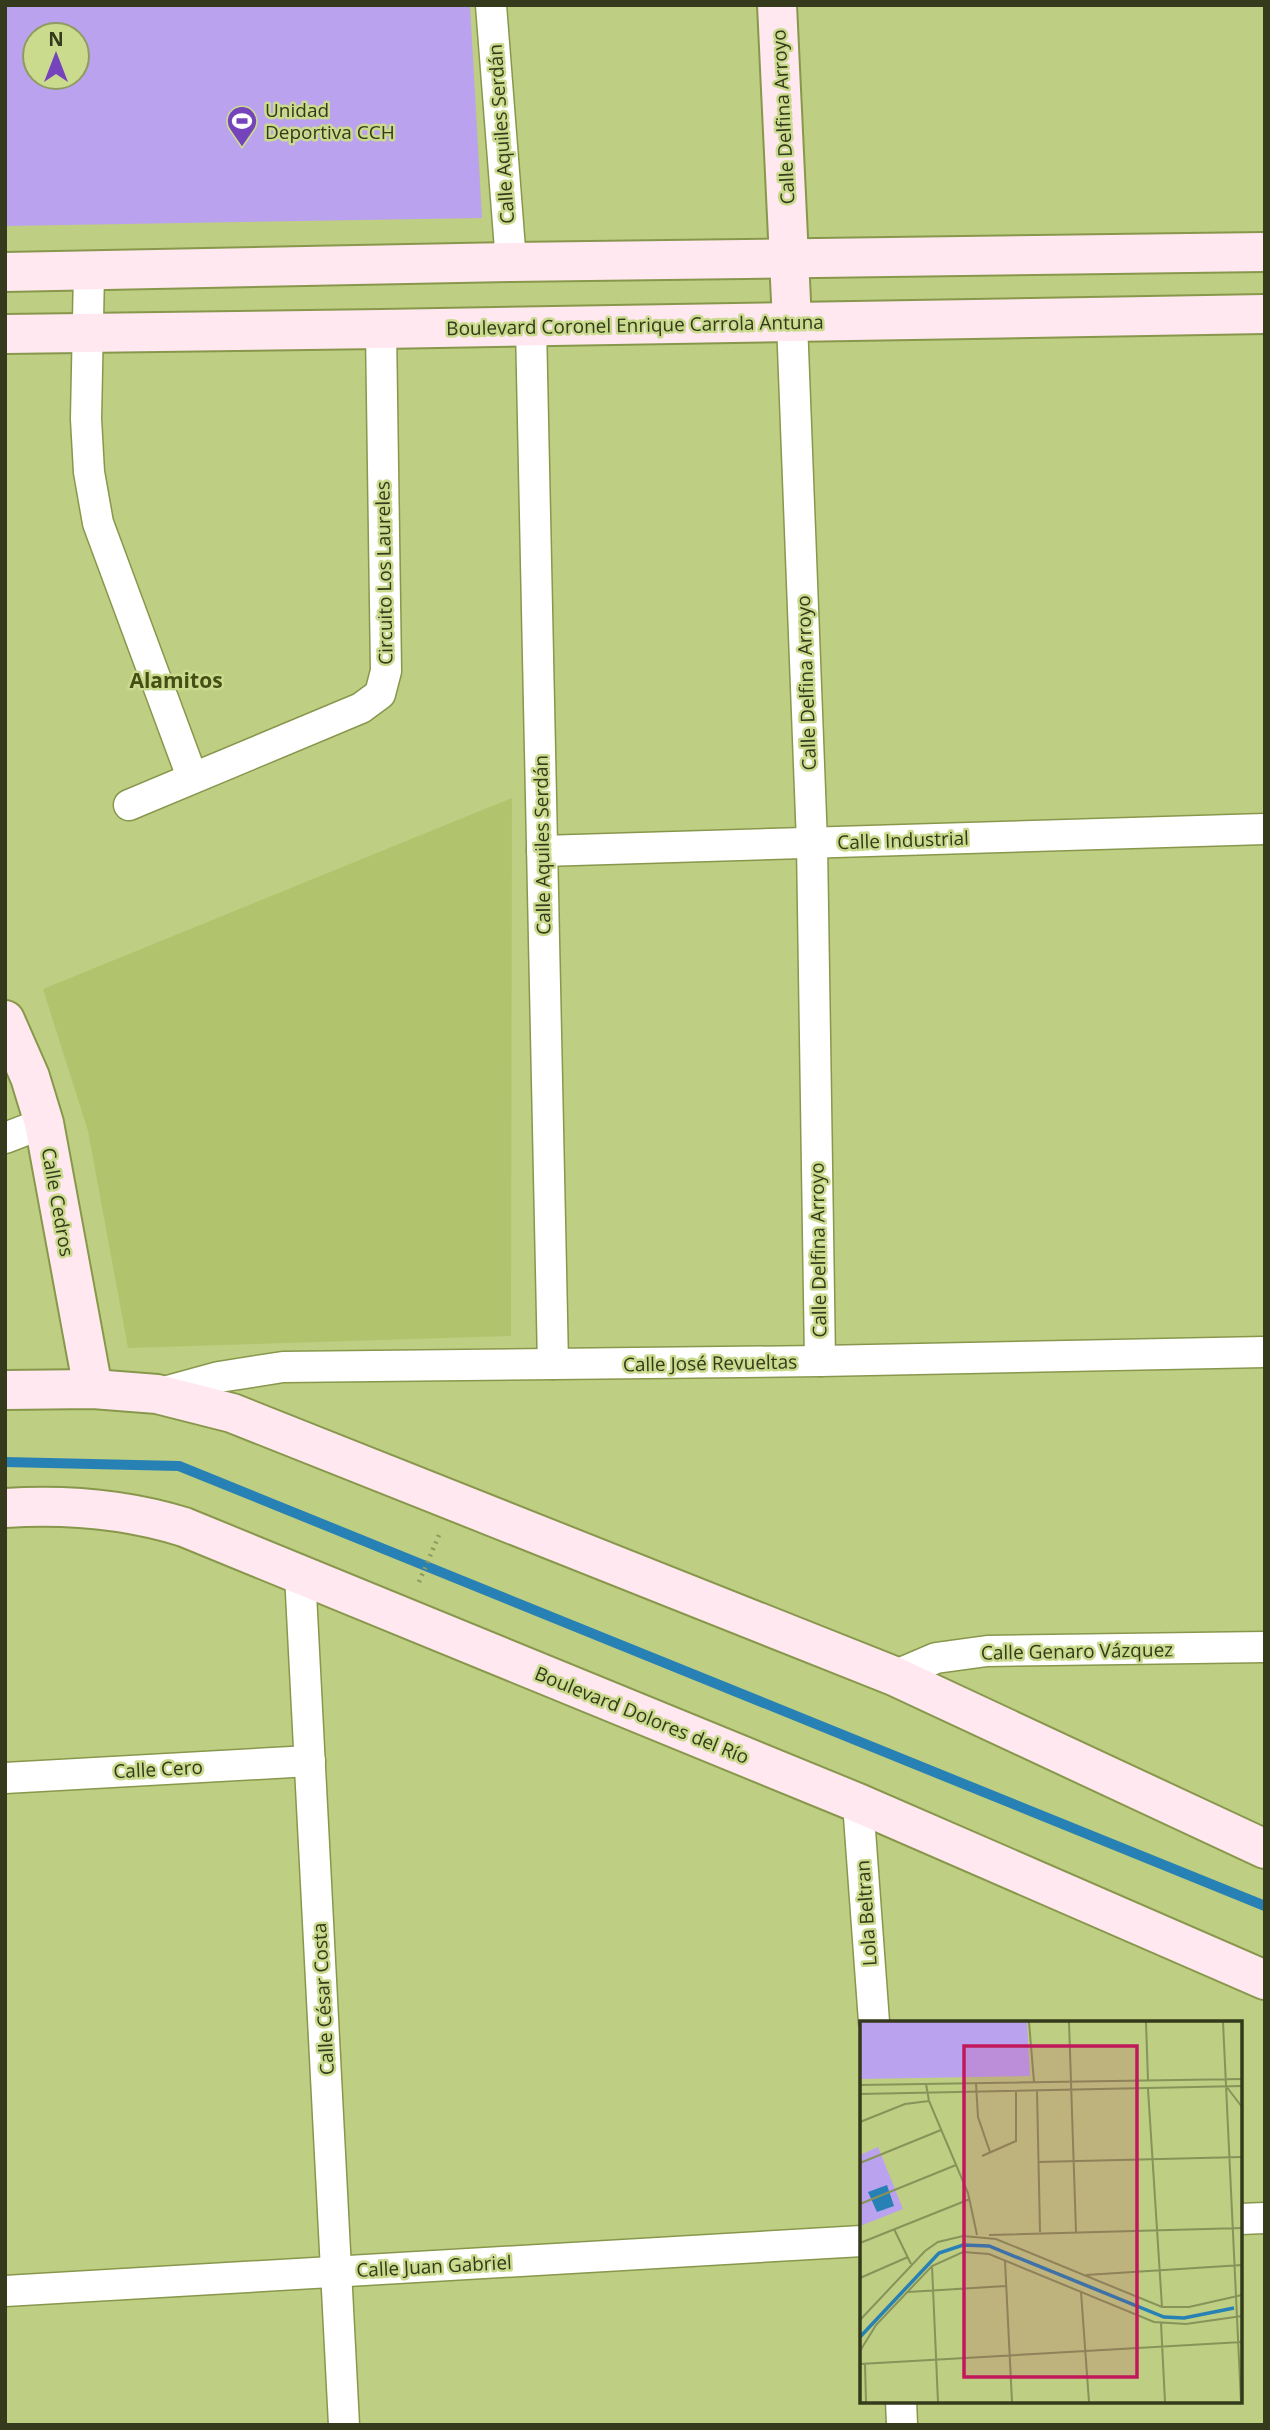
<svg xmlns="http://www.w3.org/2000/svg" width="1270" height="2430" viewBox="0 0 1270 2430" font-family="'Open Sans',sans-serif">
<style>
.built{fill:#b2c36e}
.green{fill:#bba2ef;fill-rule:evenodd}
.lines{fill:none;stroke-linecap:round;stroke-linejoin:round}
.stream{stroke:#2881b4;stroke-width:10}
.street-casing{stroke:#88974c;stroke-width:33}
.secondary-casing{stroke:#88974c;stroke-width:42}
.path{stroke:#8d9a5e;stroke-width:4.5;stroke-dasharray:2 5;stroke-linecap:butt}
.street{stroke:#fff;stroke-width:30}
.secondary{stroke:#ffe8ef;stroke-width:38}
.labels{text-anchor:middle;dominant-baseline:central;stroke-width:5;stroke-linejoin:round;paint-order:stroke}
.poi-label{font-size:19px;fill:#343a1b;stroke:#cbdb8e;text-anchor:start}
.street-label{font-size:19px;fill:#343a1b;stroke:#cbdb8e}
.neighbourhood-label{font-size:21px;font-weight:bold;fill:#454f15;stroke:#cbdb8e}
.inset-river{fill:none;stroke:#2881b4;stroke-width:3.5}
.inset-road{fill:none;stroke:#879359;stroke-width:2}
.view{fill:#c2185b;fill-opacity:0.15;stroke:#c2185b;stroke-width:3.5}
.inset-edge{fill:none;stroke:#343a1b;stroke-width:3.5}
</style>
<rect width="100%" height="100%" fill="#bece82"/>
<path class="built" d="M512 798 511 1336 128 1348 88 1131 43 989Z"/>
<path class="green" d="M5 5H470L482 218 5 226ZM35 35H77V77H35Z"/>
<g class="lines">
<path class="stream" d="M5 1462 179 1466 1265 1906"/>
<g class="street-casing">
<g id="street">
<path d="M491 5 511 262"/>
<path d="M89 271 86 419 89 472 98 523 192 777"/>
<path d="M792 322 812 843 820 1361"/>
<path d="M531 326 553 1364"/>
<path d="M129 805 361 708 380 694 386 671 381 329"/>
<path d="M542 851 1265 829"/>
<path d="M5 1138 44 1123"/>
<path d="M157 1394 219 1377 283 1367 820 1361 1265 1352"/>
<path d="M300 1574 344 2425"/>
<path d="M894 1676 936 1658 987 1651 1265 1647"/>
<path d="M5 1778 310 1761"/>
<path d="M858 1803 874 2022"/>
<path d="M1240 2219 1265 2218"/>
<path d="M5 2291 862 2241"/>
<path d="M901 2400 902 2425"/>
</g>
</g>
<g class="secondary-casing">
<g id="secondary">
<path d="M777 5 792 322"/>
<path d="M5 272 511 262 1265 252"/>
<path d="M5 334 381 329 1265 314"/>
<path d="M5 1020 30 1077 44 1123 93 1389"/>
<path d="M5 1390 93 1389 157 1394 232 1413 894 1676 1265 1849"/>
<path d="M5 1508C66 1504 126 1509 184 1527L858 1803 1265 1980"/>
</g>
</g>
<path class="path" d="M419 1582 439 1535"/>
<use href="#street" class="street"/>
<use href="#secondary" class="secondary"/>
</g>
<defs>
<g id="stadium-pin" transform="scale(1.575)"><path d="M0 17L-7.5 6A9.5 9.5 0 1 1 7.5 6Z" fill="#7544bc" stroke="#cbdb8e"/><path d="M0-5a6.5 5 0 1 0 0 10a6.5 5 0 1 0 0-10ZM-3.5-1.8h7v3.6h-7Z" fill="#fff"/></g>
</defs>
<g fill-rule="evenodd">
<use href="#stadium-pin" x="242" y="121"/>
</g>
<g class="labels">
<g class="poi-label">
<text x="265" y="110">Unidad<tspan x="265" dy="22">Deportiva CCH</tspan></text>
</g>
<g class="street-label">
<text transform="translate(783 117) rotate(-93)">Calle Delfina Arroyo</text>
<text transform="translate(501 134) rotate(-94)">Calle Aquiles Serdán</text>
<text transform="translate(635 325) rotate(-1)">Boulevard Coronel Enrique Carrola Antuna</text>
<text transform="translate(384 573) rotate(-91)">Circuito Los Laureles</text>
<text transform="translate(806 683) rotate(-92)">Calle Delfina Arroyo</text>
<text transform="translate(903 840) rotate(-2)">Calle Industrial</text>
<text transform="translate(542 845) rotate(-91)">Calle Aquiles Serdán</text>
<text transform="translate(58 1202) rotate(80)">Calle Cedros</text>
<text transform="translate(818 1250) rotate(-91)">Calle Delfina Arroyo</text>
<text transform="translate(710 1363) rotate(-1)">Calle José Revueltas</text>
<text transform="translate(1077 1651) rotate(-1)">Calle Genaro Vázquez</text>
<text transform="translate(642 1715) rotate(22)">Boulevard Dolores del Río</text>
<text transform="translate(158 1769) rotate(-3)">Calle Cero</text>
<text transform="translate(866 1913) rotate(-94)">Lola Beltran</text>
<text transform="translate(323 1999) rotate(-93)">Calle César Costa</text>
<text transform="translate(434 2266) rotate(-3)">Calle Juan Gabriel</text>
</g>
<g class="neighbourhood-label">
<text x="176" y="680">Alamitos</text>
</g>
</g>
<g transform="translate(860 2021)">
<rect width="382" height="382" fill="#bece82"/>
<path d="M0 1H167L170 55 0 58ZM18 126 43 188 0 205V134Z" fill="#bba2ef"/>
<path d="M27 164 34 185 17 191 8 171Z" fill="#2881b4"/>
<path class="inset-river" d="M0 316 79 232 103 224 129 225 304 296 324 297 374 287"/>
<path class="inset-road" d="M169 1 174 61M209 1 216 211M286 1 288 59M363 1 381 381M116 62 118 96 130 131M66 63 69 80 108 172 117 214M0 64 382 58M366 65 382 86M288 68 302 286M177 70 180 211M0 73 382 65M0 101 45 83 69 80M122 135 156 120V70M178 141 382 136M0 142 81 109M0 183 96 144M34 208 51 243M129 214 382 207M0 222 110 178M145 240 152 381M72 245 78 381M226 254 382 244M0 257 48 236M48 271 146 265M221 271 229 381M0 299 65 230 78 221 103 215 136 218 302 286H329L382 274M301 302 305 381M0 330 16 304 72 245 103 231 129 233 294 301 326 303 382 295M0 343 382 321M5 343 6 381"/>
<path class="view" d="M104 25H277V356H104Z"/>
<rect width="382" height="382" class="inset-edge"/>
</g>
<rect width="1270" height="2430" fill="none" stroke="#343a1b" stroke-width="14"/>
<g transform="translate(56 56)"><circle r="33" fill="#cbdb8e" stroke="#8f9b60" stroke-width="2"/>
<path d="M0-5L12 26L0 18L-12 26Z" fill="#7544bc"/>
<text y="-10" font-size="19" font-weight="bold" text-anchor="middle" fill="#343a1b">N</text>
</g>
</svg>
